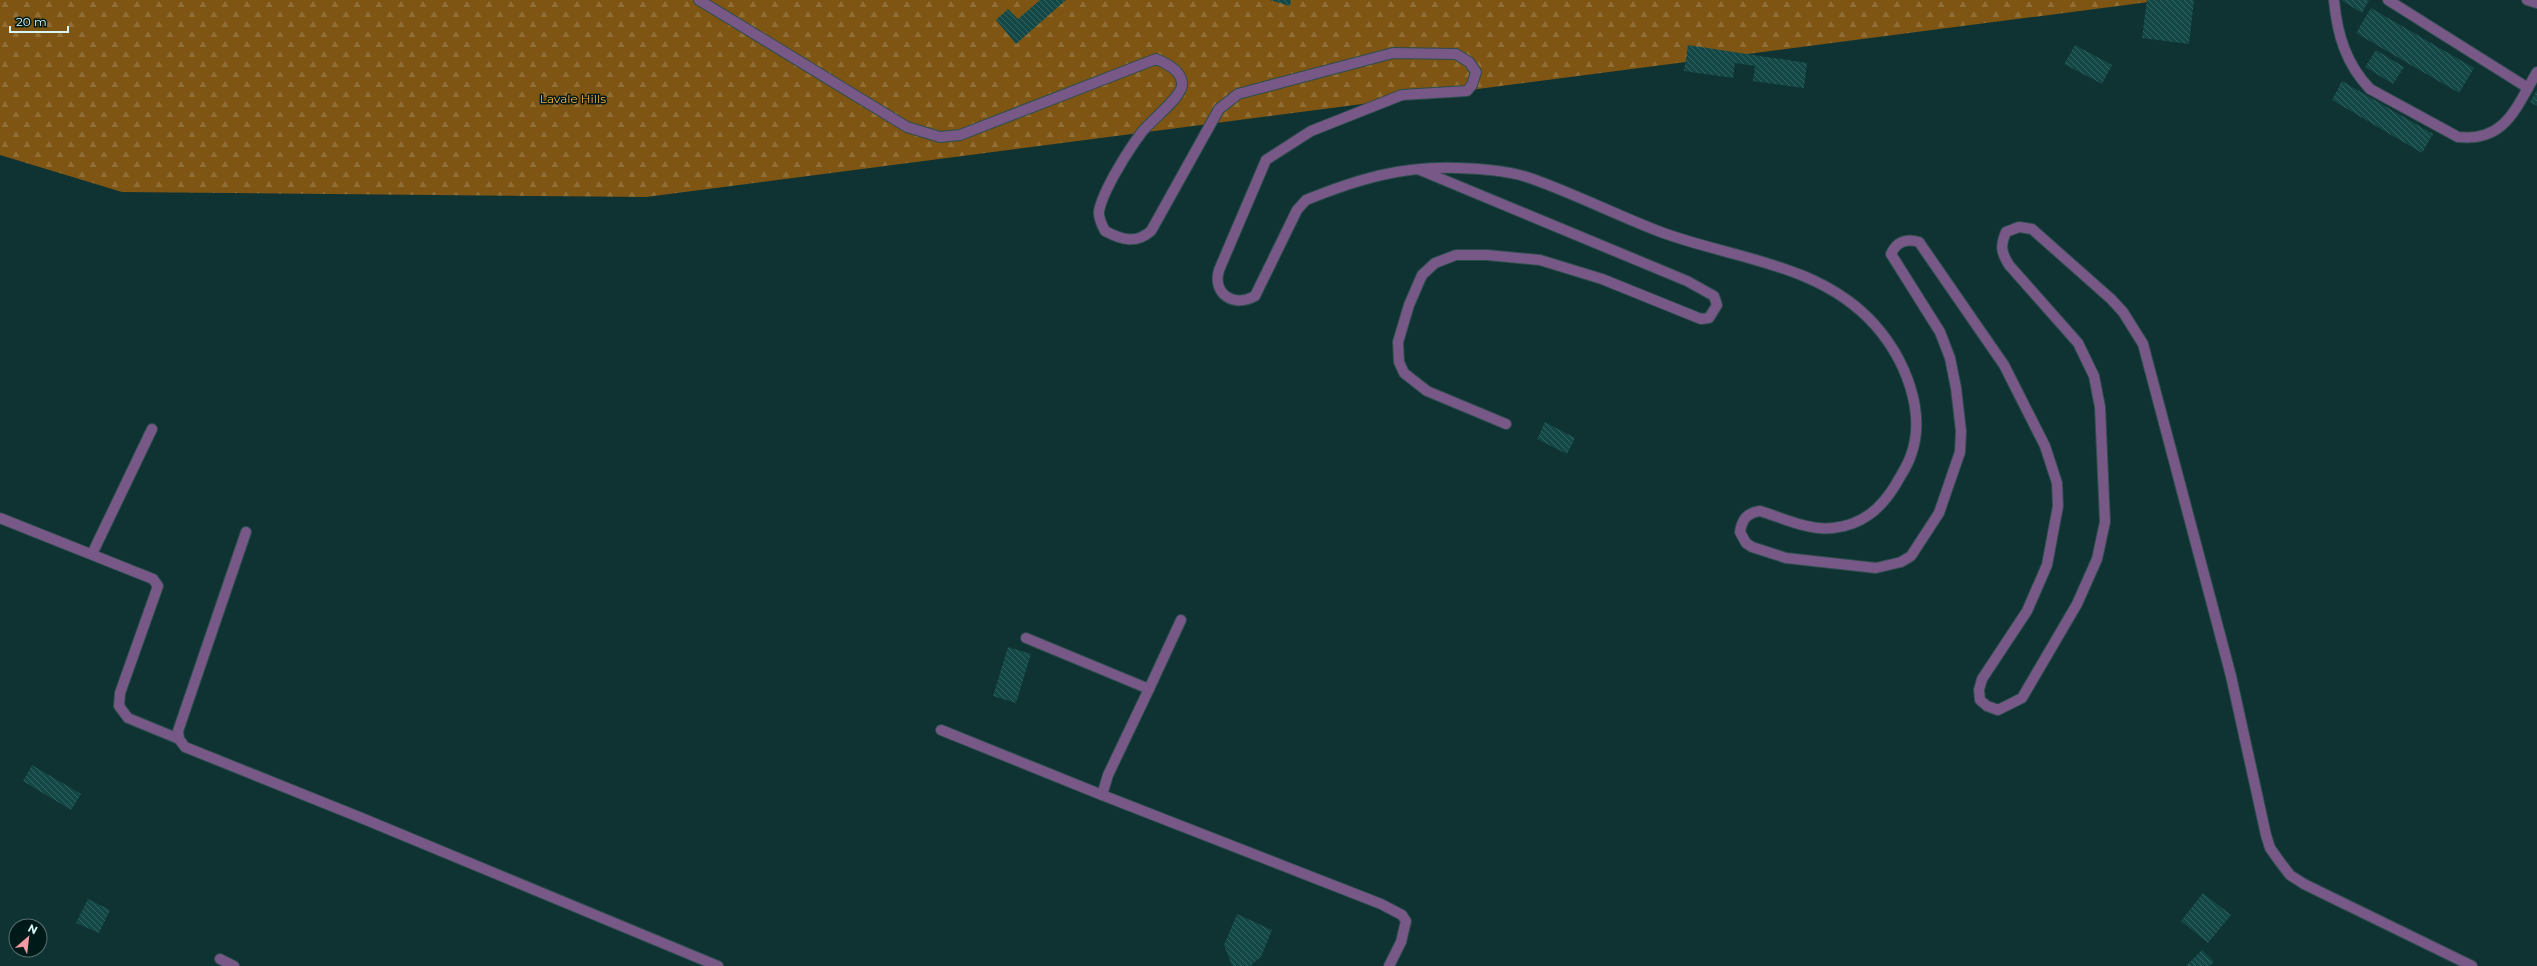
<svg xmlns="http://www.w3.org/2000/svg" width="2537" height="966" viewBox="0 0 2537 966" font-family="Montserrat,sans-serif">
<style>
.forest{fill:url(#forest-firs)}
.building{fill:url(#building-back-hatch)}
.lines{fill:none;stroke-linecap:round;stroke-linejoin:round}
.lane-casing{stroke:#2b4e4d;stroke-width:12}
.street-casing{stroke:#2b4e4d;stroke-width:12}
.lane{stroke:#775886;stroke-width:10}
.street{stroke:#775886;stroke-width:10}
.labels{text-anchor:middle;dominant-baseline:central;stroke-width:3;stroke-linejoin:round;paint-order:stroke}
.park-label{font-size:12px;fill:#f7af3f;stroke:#001919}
</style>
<defs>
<pattern id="forest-firs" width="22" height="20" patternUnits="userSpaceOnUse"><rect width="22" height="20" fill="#7e5512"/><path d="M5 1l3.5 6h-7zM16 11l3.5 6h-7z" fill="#906e35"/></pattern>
<pattern id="building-back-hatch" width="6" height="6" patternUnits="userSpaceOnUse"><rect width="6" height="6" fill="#134847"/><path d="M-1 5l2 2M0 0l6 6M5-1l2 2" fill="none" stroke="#356362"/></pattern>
</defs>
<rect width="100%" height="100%" fill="#0f3232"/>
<path class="forest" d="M0 0H2164L646 197 122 192 0 155Z"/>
<g class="building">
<path d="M1040 0H1066L1016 44 996 20 1008 9 1018 19Z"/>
<path d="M1270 0H1291L1290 6Z"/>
<path d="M2147 0H2194L2189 44 2142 38Z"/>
<path d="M2341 0H2369L2362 13Z"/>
<path d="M2371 8 2474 68 2459 93 2356 33Z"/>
<path d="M1688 45 1807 63 1804 88 1753 81 1755 66 1735 63 1733 78 1684 71Z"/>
<path d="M2075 45 2112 65 2102 84 2064 64Z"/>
<path d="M2376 50 2404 67 2393 84 2365 67Z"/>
<path d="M2342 81 2433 134 2422 153 2332 100Z"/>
<path d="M2537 90V106L2530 102Z"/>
<path d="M1545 422 1575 438 1567 454 1537 439Z"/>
<path d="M1008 647 1031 654 1016 703 993 696Z"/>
<path d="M32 765 81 794 71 810 23 781Z"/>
<path d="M2203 893 2231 915 2208 943 2181 921Z"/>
<path d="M88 899 110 910 99 933 76 923Z"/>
<path d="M1237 914 1272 930 1261 957 1252 964V966H1232L1224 945Z"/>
<path d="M2202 950 2214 962 2210 966H2186Z"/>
</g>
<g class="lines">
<g class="lane-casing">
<g id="lane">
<path d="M699 0 907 127 940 137 960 135 1156 59C1166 63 1181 70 1182 83 1184 96 1150 121 1142 132 1129 149 1103 190 1099 211 1098 218 1102 225 1105 231 1122 240 1136 244 1151 231L1219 109 1238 94 1393 53 1456 54 1469 62 1476 72 1472 85 1467 91 1402 95 1311 131 1266 160 1219 270C1212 294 1234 308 1255 296L1297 210 1306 200C1358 179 1401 166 1457 168 1479 169 1505 170 1527 177 1571 192 1614 214 1658 231 1731 259 1819 262 1875 325 1904 358 1927 411 1911 455 1908 465 1901 475 1896 484 1881 509 1862 525 1833 528 1809 531 1783 518 1760 511 1747 513 1742 519 1740 532L1746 543 1752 547 1786 558 1876 568 1901 562 1911 556 1939 513 1960 452 1961 431 1956 388 1950 358 1940 332 1891 254C1896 242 1906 238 1919 242L2004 365 2045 446 2057 483 2058 506 2047 565 2027 611 1982 679 1979 690 1980 700 1987 706 1998 710 2022 698 2077 604 2097 559 2105 522 2100 407 2094 376 2078 343 2009 265C2001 252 2000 246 2006 232L2019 227 2032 229 2111 299 2123 312 2143 344 2231 676 2266 835 2270 848 2280 862 2290 875 2304 884 2472 966"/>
<path d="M2334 0C2337 34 2346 64 2370 89L2458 137C2506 142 2516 107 2537 72"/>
<path d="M2388 0 2528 88"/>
<path d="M2527 0 2537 3"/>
<path d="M1420 170 1687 281 1714 296 1717 305 1709 318 1701 319 1602 279 1540 260 1487 255H1456L1435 263 1422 275 1409 305 1398 342 1399 362 1404 373 1427 391 1506 424"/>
<path d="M0 518 153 579 158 586 120 693 119 706 128 718 179 739"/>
<path d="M246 532 178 731 179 739 185 747 364 819 718 966"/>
<path d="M92 554 152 429"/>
<path d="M1026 638 1149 689 1108 775 1102 795 1381 904 1402 915 1406 921 1401 942 1389 966"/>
<path d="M1149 689 1181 620"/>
<path d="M941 730 1102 795"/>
</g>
</g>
<g class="street-casing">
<path id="street" d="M220 959 234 966"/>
</g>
<use href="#lane" class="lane"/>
<use href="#street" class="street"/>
</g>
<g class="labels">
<g class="park-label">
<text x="573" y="98">Lavale Hills</text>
</g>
</g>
<g transform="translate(28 938) rotate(28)"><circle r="19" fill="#001919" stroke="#567271"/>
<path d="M0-3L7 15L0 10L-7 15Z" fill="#f49aa2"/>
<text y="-6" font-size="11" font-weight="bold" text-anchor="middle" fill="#d7f7f6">N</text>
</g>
<path d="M10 26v6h58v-6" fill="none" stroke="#d7f7f6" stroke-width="2"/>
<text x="16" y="26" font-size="12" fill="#d7f7f6" stroke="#001919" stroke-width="3" paint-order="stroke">20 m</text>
</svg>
